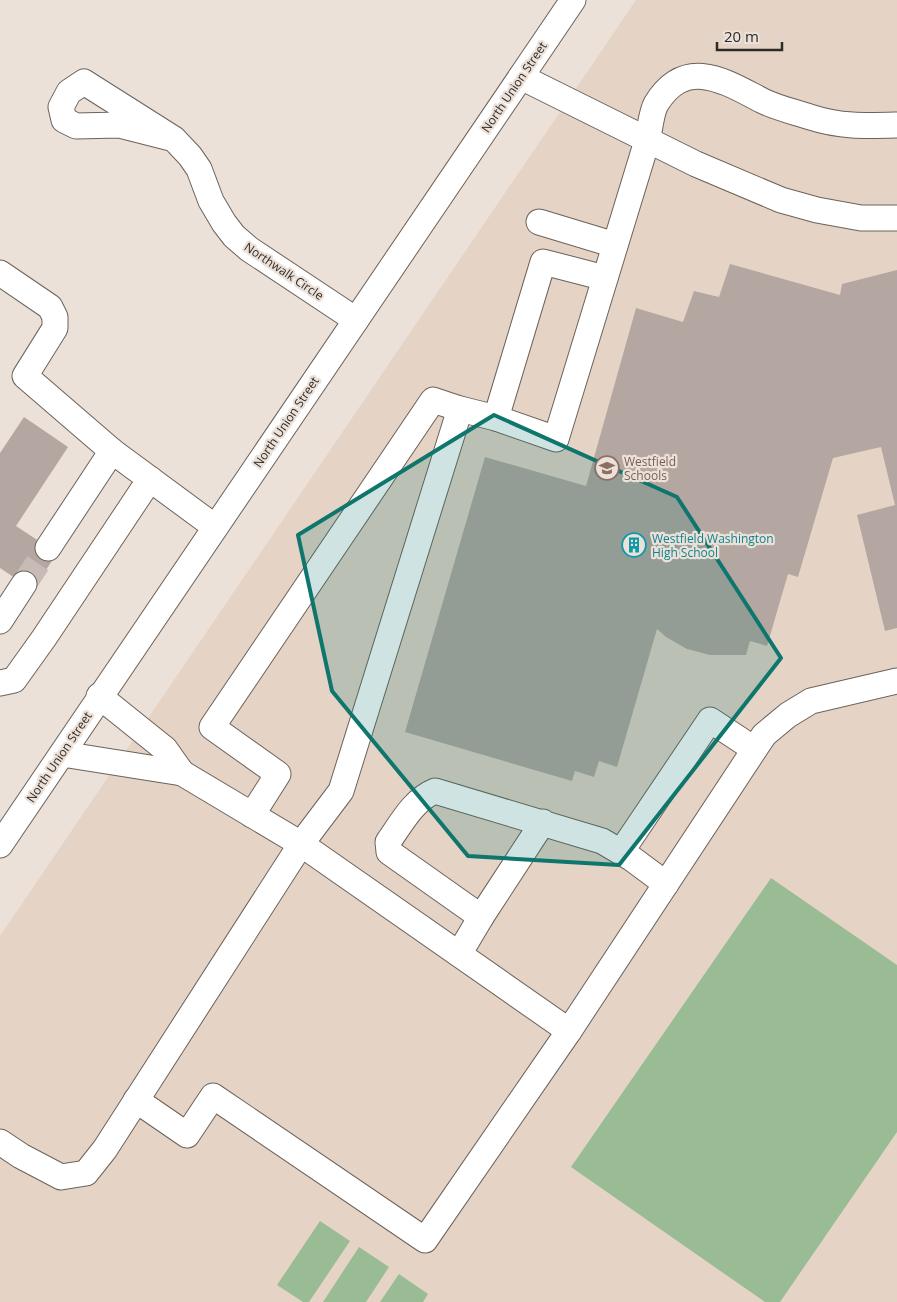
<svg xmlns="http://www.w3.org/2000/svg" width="897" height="1302" viewBox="0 0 897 1302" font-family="'Open Sans',sans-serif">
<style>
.built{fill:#e5d4c6}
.green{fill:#99bc94}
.building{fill:#b4a7a1}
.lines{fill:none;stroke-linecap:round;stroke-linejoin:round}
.minor-tunnel{stroke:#c6bcb5;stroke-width:25;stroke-dasharray:25 12;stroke-linecap:butt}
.minor-casing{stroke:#6b625a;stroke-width:27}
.minor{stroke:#fff;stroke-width:25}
.marked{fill:#0f766e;fill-opacity:0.2;stroke:#0f766e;stroke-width:4;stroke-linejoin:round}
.labels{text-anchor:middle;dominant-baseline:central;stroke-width:4.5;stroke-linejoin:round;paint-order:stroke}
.street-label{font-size:12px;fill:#2e2a27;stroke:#ece1d8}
.education-label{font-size:12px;fill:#785e54;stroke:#ece1d8;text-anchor:start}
.culture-label{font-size:12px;fill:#0d838f;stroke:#ece1d8;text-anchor:start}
</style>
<rect width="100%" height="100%" fill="#ece1d8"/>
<path class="built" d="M636 0H897V1302H0V936Z"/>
<g class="green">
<path d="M771 878 897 965V1132L780 1302H765L571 1167Z"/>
<path d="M320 1221 350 1241 309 1302H303L277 1285Z"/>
<path d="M359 1247 389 1267 366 1302H323Z"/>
<path d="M399 1274 428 1294 423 1302H380Z"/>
</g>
<g class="building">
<path d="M730 264 840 295 842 284 897 270V628L885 631 857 515 895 505 881 447 833 458 798 577 788 574 767 646 750 641 746 655H710L687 649 666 637 657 629 617 767 599 761 594 777 575 771 572 781 405 732 485 457 586 486 636 308 683 322 694 291 719 297Z"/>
<path d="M24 417 68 447 16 526 57 553 33 590 0 568V453Z"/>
</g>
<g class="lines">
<path class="minor-tunnel" d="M24 584 48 548"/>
<g class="minor-casing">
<g id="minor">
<path d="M521 77 696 164 781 200 817 210 861 218H897"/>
<path d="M174 139 119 125 76 126 64 120 61 107 69 92 84 82 174 139 190 156 199 169 211 201 224 223 234 236 249 249 356 320"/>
<path d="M539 222 615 245"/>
<path d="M0 273 50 307 55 317V328L25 376 112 451 215 527"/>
<path d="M496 418 543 262 605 278"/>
<path d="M48 548 112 451"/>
<path d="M0 621 24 584"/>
<path d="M0 683 14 680 44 638 150 479"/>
<path d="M99 696 165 749 182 773"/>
<path d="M62 754 182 773 301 844 569 1031 764 735 788 715 811 701 897 681"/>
<path d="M252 815 278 774 212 727 433 400 460 409"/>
<path d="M543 822 481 917 389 852 388 842C401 824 413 800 435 791L602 841 631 858 666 884"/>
<path d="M0 845 573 0"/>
<path d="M621 852 710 720 754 749"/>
<path d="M459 954 481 917"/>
<path d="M136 1100 187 1135 213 1096 425 1240 569 1031"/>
<path d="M0 1142 21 1156 61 1177 86 1173 105 1149 301 844 341 791 460 409 496 418 556 439 647 141C650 130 651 113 656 104 686 55 726 82 763 101 777 108 795 112 810 117 841 127 865 126 897 125"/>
</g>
</g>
<use href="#minor" class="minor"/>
</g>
<path class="marked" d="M494 415 677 497 781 658 619 865 468 856 332 691 298 535Z"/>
<defs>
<g id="school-ring" transform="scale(1.25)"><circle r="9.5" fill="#ece1d8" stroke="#8d6e63" stroke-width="1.5"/><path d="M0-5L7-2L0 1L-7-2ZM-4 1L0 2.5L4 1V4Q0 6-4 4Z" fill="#8d6e63"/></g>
<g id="building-ring" transform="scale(1.25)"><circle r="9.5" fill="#ece1d8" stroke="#0f9aa8" stroke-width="1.5"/><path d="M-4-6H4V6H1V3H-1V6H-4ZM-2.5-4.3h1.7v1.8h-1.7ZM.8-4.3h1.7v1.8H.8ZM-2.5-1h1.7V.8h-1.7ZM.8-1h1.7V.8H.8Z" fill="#0f9aa8"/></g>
</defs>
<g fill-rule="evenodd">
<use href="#school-ring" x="607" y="468"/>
<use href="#building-ring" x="634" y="545"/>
</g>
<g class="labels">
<g class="street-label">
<text transform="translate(514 87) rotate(-56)">North Union Street</text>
<text transform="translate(284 271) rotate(34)">Northwalk Circle</text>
<text transform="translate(286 422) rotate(-56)">North Union Street</text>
<text transform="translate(59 757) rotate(-56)">North Union Street</text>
</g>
<g class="education-label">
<text x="624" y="461">Westfield<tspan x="624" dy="14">Schools</tspan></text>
</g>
<g class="culture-label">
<text x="652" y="538">Westfield Washington<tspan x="652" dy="14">High School</tspan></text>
</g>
</g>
<path d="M717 42v8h65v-8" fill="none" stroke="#2e2a27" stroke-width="2.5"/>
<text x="724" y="42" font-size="15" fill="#2e2a27" stroke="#ece1d8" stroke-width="4" paint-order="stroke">20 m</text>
</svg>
